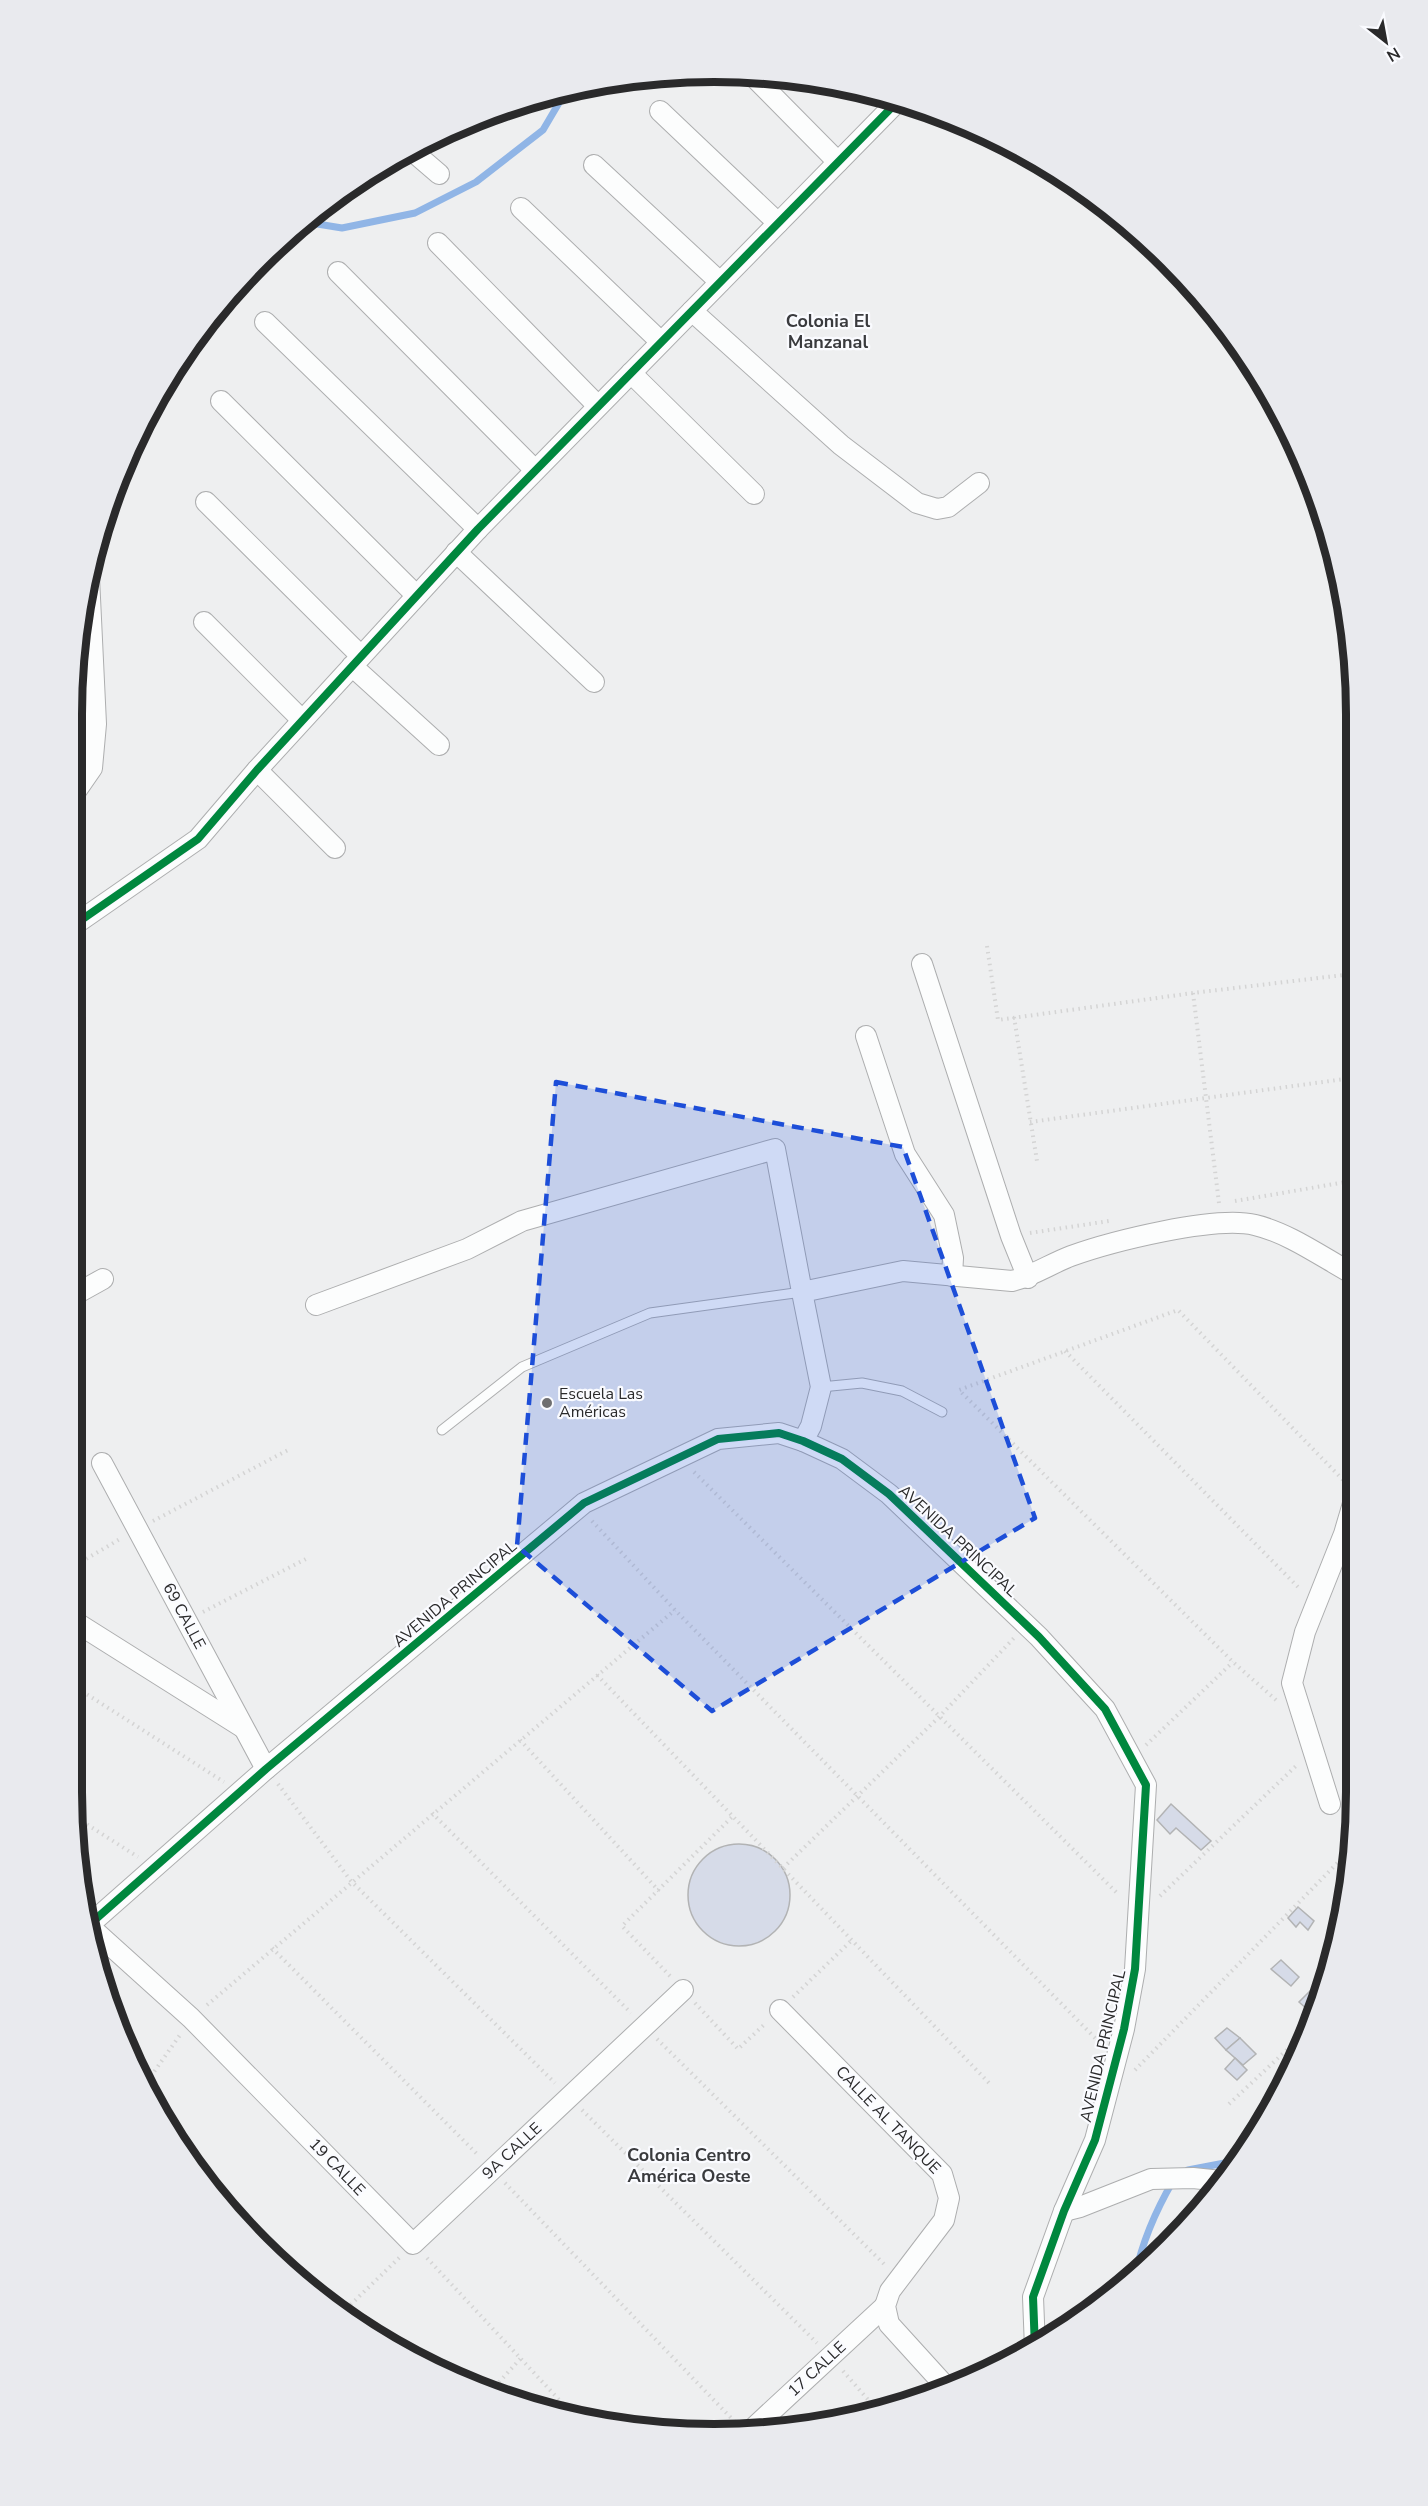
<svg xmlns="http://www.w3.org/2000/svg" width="1428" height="2506" viewBox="0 0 1428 2506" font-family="'Nunito Sans',sans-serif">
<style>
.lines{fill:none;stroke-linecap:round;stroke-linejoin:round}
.stream{stroke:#90b5e6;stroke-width:7}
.building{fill:#d6dbe8;stroke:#b2b3b4;stroke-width:1.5}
.service-casing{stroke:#adaeaf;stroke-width:11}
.minor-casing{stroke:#adaeaf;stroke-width:22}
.path{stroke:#d4d4d4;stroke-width:4;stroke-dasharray:1.5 4.5;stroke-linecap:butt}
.service{stroke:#fcfdfd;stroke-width:9}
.minor{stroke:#fcfdfd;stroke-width:20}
.cycleway-casing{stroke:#fafbff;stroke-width:11}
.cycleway{stroke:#00873e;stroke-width:8}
.marked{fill:#1d4ed8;fill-opacity:0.2;stroke:#1d4ed8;stroke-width:4.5;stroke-dasharray:12 8;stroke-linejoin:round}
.poi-dot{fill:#6f6f70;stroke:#fafbff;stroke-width:2}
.labels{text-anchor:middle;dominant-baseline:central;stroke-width:4.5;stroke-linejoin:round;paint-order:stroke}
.poi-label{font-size:16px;fill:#2a2a2b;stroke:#fafbff;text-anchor:start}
.street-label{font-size:16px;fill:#2a2a2b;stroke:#fafbff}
.neighbourhood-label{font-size:18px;font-weight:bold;fill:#3a3b3e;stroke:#fafbff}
.rim{fill:none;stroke:#2a2a2b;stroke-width:8}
</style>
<rect width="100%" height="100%" fill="#eeeff0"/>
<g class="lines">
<g class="stream">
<path d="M305 222 342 228 415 213 476 182 543 130 566 91"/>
<path d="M1188 2170 1235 2161"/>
<path d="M1135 2276C1142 2243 1156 2210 1173 2181"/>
</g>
</g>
<g class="building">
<path d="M1355 1795V1812L1348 1797Z"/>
<path d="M1171 1804 1211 1841 1201 1850 1176 1828 1170 1834 1157 1820Z"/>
<circle cx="739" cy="1895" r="51"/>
<path d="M1298 1907 1314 1921 1308 1930 1300 1922 1296 1927 1288 1918Z"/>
<path d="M1281 1960 1299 1977 1291 1986 1271 1969Z"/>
<path d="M1310 1991 1320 2000 1308 2010 1299 2002Z"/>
<path d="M1227 2028 1240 2038 1226 2050 1215 2038Z"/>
<path d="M1240 2038 1256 2054 1243 2065 1226 2050Z"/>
<path d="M1235 2058 1247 2070 1237 2080 1225 2069Z"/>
</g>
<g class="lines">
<g class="service-casing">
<g id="service">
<path d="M821 1387 862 1383 902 1391 942 1412"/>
<path d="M442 1430 522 1367 650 1313 802 1292"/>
</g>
</g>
<g class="minor-casing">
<g id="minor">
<path d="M753 76 838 162"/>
<path d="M660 111 778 223"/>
<path d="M411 150 439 174"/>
<path d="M594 165 720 282"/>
<path d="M521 208 661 342"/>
<path d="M438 243 598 406"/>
<path d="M338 272 535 470"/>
<path d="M692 311 841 445 917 503 937 509 948 507 979 483"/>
<path d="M265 322 478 529"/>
<path d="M631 373 754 494"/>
<path d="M221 401 416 595"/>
<path d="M206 502 361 656"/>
<path d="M456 552 594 682"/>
<path d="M204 622 302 720"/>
<path d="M352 666 439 745"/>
<path d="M257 770 335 848"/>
<path d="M74 794 92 768 96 724 89 577"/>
<path d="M74 925 198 839 257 770 478 529 898 101"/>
<path d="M922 964 1011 1236 1028 1278"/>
<path d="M866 1036 905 1154 944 1215 953 1258 952 1276"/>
<path d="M76 1294 103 1279"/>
<path d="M316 1305 467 1249 522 1221 775 1149 802 1292"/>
<path d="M803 1441 811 1426 821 1387 802 1292 903 1271 1012 1281C1033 1276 1050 1264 1071 1256 1110 1242 1215 1215 1255 1225 1289 1233 1322 1257 1353 1274"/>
<path d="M102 1463 266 1769"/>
<path d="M77 1623 242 1727"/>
<path d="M1330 1804 1292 1683 1305 1632 1344 1534 1354 1500"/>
<path d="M89 1925 266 1769 584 1503 718 1439 779 1433 803 1441 842 1459 889 1494 1039 1637 1105 1709 1146 1785 1135 1969 1124 2029 1095 2140 1064 2211 1033 2297 1035 2348"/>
<path d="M89 1926 191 2018 413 2244 683 1990"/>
<path d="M780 2010 942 2174 949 2198 944 2220 890 2291 885 2306 889 2324 948 2389"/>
<path d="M1064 2211 1080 2207 1151 2179 1193 2178 1221 2181"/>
<path d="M749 2432 885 2306"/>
</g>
</g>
<g class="path">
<path d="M987 946 998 1020 1193 993 1352 974"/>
<path d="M1193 993 1219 1203"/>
<path d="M1014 1017 1037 1161"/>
<path d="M1030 1122 1352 1078"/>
<path d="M1235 1201 1352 1181"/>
<path d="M1030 1233 1109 1221"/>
<path d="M1065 1351 1300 1589"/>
<path d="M694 1472 1118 1894"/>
<path d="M153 1521 288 1450"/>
<path d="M592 1521 675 1610 1099 2042"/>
<path d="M76 1565 120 1539"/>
<path d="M203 1612 306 1559"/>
<path d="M597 1675 990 2084"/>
<path d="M77 1688 224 1782"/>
<path d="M1276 1700 1233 1662 959 1390 1178 1310 1345 1482"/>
<path d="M520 1740 659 1891"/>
<path d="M1146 1745 1233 1662"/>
<path d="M278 1784 351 1881 555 2083"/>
<path d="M432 1813 631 2013"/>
<path d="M77 1818 138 1857"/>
<path d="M783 1868 939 1717 1014 1638"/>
<path d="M1160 1896 1298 1764"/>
<path d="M272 1948 479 2156"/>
<path d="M670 1976 622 1926 732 1817"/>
<path d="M793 1997 852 1940"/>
<path d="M695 2003 738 2049 766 2023"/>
<path d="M207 2005 675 1610"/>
<path d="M657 2039 886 2266"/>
<path d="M1135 2070 1352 1848"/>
<path d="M144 2086 180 2035"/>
<path d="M1229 2104 1307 2031"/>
<path d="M582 2110 817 2343"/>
<path d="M201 2177 320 2295"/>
<path d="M505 2183 735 2422"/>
<path d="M427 2258 576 2418"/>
<path d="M342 2313 400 2257"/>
<path d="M843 2371 877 2410"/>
<path d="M491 2391 521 2358"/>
</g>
<use href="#service" class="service"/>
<use href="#minor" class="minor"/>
<g class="cycleway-casing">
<g id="cycleway">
<path d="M74 925 198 839 257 770 478 529 898 101"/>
<path d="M89 1925 266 1769 584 1503 718 1439 779 1433 803 1441 842 1459 889 1494 1039 1637 1105 1709 1146 1785 1135 1969 1124 2029 1095 2140 1064 2211 1033 2297 1035 2348"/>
</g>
</g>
<use href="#cycleway" class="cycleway"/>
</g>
<path class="marked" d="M556 1082 903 1147 1035 1518 712 1711 517 1546Z"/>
<circle class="poi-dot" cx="547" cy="1403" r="6"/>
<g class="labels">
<g class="poi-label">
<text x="559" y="1394">Escuela Las<tspan x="559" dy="18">Américas</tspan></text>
</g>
<g class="street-label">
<text transform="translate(958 1541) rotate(43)">AVENIDA PRINCIPAL</text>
<text transform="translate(455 1594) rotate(-40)">AVENIDA PRINCIPAL</text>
<text transform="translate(184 1616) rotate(62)">69 CALLE</text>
<text transform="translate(1103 2046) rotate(-77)">AVENIDA PRINCIPAL</text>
<text transform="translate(888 2120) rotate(46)">CALLE AL TANQUE</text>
<text transform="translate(512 2151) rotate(-43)">9A CALLE</text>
<text transform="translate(337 2167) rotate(46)">19 CALLE</text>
<text transform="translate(817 2369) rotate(-43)">17 CALLE</text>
</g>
<g class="neighbourhood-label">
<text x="828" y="321">Colonia El<tspan x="828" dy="21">Manzanal</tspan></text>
<text x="689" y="2155">Colonia Centro<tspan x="689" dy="21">América Oeste</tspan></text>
</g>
</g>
<path d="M0 0H1428V2506H0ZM714 82H714A632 632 0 0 1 1346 714V1792A632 632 0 0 1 714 2424H714A632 632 0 0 1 82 1792V714A632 632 0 0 1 714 82Z" fill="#e9eaee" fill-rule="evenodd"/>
<path class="rim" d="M714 82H714A632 632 0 0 1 1346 714V1792A632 632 0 0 1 714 2424H714A632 632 0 0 1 82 1792V714A632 632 0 0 1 714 82Z"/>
<g transform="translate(1386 42) rotate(149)" stroke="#fafbff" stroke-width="4.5" paint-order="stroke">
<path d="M0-4.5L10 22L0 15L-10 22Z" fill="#2a2a2b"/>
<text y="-9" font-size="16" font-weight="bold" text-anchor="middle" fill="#2a2a2b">N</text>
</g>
</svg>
